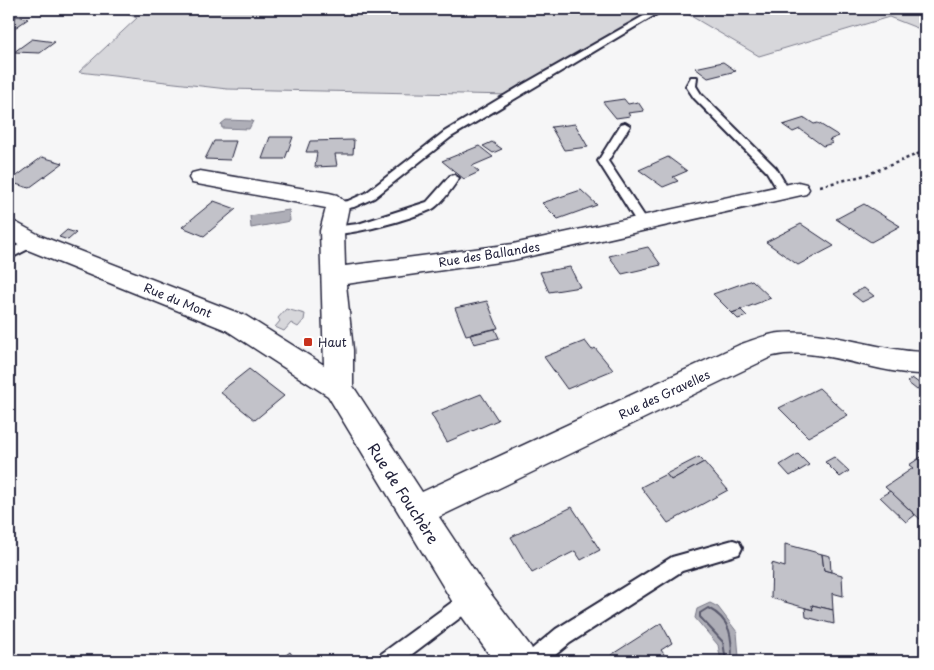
<svg xmlns="http://www.w3.org/2000/svg" width="934" height="670" viewBox="0 0 934 670" font-family="'Playpen Sans',sans-serif">
<style>
.green{fill:#d7d7db;stroke:#7c7c8b}
.water{fill:#aeaeb7;stroke:#767685}
.lines{fill:none;stroke-linecap:round;stroke-linejoin:round}
.shore{stroke:#5a5a6d;stroke-width:2}
.building{fill:#c2c2c9;stroke:#22223b}
.lane-casing{stroke:#22223b;stroke-width:4}
.street-casing{stroke:#22223b;stroke-width:3}
.path{stroke:#22223b;stroke-width:2.5;stroke-dasharray:3 3;stroke-linecap:butt}
.lane{fill:#fff;fill-rule:evenodd}
.street{fill:#fff;fill-rule:evenodd}
.poi-dot{fill:#c8321e;stroke:#fff;stroke-width:2}
.labels{text-anchor:middle;dominant-baseline:central;stroke-width:4;stroke-linejoin:round;paint-order:stroke}
.street-label{font-size:12px;fill:#22223b;stroke:#fff}
.poi-label{font-size:12px;fill:#22223b;stroke:#fff;text-anchor:start}
.near-street-label{font-size:15px;fill:#22223b;stroke:#fff}
</style>
<rect width="100%" height="100%" fill="#f6f6f7"/>
<filter id="ink" filterUnits="userSpaceOnUse"><feTurbulence type="fractalNoise" baseFrequency=".02" numOctaves="2"/><feDisplacementMap in="SourceGraphic" scale="10" xChannelSelector="R" yChannelSelector="G"/><feConvolveMatrix kernelMatrix="1 2 1 2 8 2 1 2 1" color-interpolation-filters="sRGB"/></filter>
<g filter="url(#ink)">
<g class="green">
<path d="M115 9H661L511 95 227 89 79 72 137 18Z"/>
<path d="M679 9H925V31L889 17 759 56Z"/>
<path d="M286 309 305 314 304 320 298 327 291 323 284 331 275 327 280 321 278 318Z"/>
</g>
<g class="water">
<path d="M226 120 253 121 249 129 222 128 221 124Z"/>
<path d="M289 210 290 221 251 228 250 216Z"/>
<path d="M710 603 718 607 737 632 739 657H737V661H721L718 645 695 618 697 609Z"/>
</g>
<g class="lines">
<path class="shore" d="M726 661 723 642 700 617V613L708 608C732 620 732 638 732 661"/>
</g>
<g class="building">
<path d="M18 16 28 19 9 32V20Z"/>
<path d="M32 39 55 42 40 53 14 52Z"/>
<path d="M723 62 736 71 708 78 695 68Z"/>
<path d="M624 99 628 104 638 102 644 111 628 113 630 116 616 118 603 102Z"/>
<path d="M805 118 814 124 818 123 839 136 829 140 833 143 823 146 800 129 793 132 783 125Z"/>
<path d="M575 124 588 147 564 150 551 127Z"/>
<path d="M270 137H293L285 159H262Z"/>
<path d="M354 140 353 154H335L337 166 315 167 317 152H306L310 141Z"/>
<path d="M214 141H236L230 160 205 159Z"/>
<path d="M492 142 502 149 493 153 483 146Z"/>
<path d="M479 146 493 157 472 166 479 172 464 179 442 161Z"/>
<path d="M42 157 63 163 29 188 9 182Z"/>
<path d="M668 157 687 171 673 177 678 181 663 187 639 170Z"/>
<path d="M581 190 597 205 558 219 542 203Z"/>
<path d="M214 201 236 209 204 236 182 227Z"/>
<path d="M864 204 900 226 871 242 836 219Z"/>
<path d="M801 224 834 246 798 265 766 242Z"/>
<path d="M67 230 76 233 68 240 59 237Z"/>
<path d="M648 247 661 265 622 274 609 256Z"/>
<path d="M570 267 580 287 549 292 540 272Z"/>
<path d="M752 280 771 298 732 313 713 294Z"/>
<path d="M864 288 874 296 862 302 852 294Z"/>
<path d="M487 301 498 328 466 335 455 308Z"/>
<path d="M741 310 747 316 738 319 732 313Z"/>
<path d="M495 329 499 338 474 344 470 335Z"/>
<path d="M585 341 592 350 595 348 613 370 567 389 544 357Z"/>
<path d="M249 369 284 396 255 420 220 392Z"/>
<path d="M912 378 923 386 917 390 907 382Z"/>
<path d="M819 388 848 415 808 437 779 408Z"/>
<path d="M481 394 498 420 447 442 431 414Z"/>
<path d="M798 454 809 465 790 476 780 465Z"/>
<path d="M699 457 704 462 671 480 666 474Z"/>
<path d="M834 457 849 471 840 477 825 462Z"/>
<path d="M921 457 925 460V516L920 519 885 487 913 468 909 465Z"/>
<path d="M704 462 728 490 668 523 641 487 666 474 671 480Z"/>
<path d="M890 491 915 515 906 522 880 497Z"/>
<path d="M572 507 600 550 581 560 575 551 532 573 511 537Z"/>
<path d="M785 544 822 554 824 570 842 575 843 596 832 593 833 610 812 605 813 610 771 598 772 563 785 567Z"/>
<path d="M822 554 830 556 831 572 824 570Z"/>
<path d="M812 605 833 610 834 624 806 617 805 608 813 610Z"/>
<path d="M661 623 672 643 661 650 669 661H615L611 655Z"/>
<path d="M290 652 296 661H278Z"/>
</g>
<g class="lines">
<g class="lane-casing">
<g id="lane">
<path d="M656 9H665L451 137 374 198 354 207 338 210 332 206 334 203 348 201 366 193 444 132 524 84Z"/>
<path d="M691 77H697L696 86 701 94 776 168 790 192 788 194H780L767 172 694 98 686 86Z"/>
<path d="M625 123 630 126 608 161 649 223 643 227 639 226 598 161 621 124Z"/>
<path d="M454 175 459 178C453 187 443 202 434 208 421 216 335 242 326 231L332 227 358 224 427 202 450 176Z"/>
<path d="M32 238 36 239 38 242 36 245 9 259V250Z"/>
<path d="M733 540 739 542 742 548 739 554 682 571 570 643 548 661H523L526 654 556 629 672 557Z"/>
<path d="M470 589 477 591 479 598 477 605 403 661H378L381 654Z"/>
</g>
</g>
<g class="street-casing">
<path id="street" d="M200 171 329 193 337 195 349 206 344 231 345 266 513 244 798 182 806 184 809 189 806 194 513 260 346 284 353 350V386L422 492 739 345C752 341 766 334 780 333 829 329 876 351 925 352V374C874 375 823 345 773 356L439 517 484 585 531 647 537 661H494L458 611 328 396 226 330 23 248 9 239V220L17 223 41 236 246 316 324 365 320 231 326 208 192 183 189 178 192 173Z"/>
</g>
<path class="path" d="M820 186 866 175 925 151"/>
<use href="#lane" class="lane"/>
<use href="#street" class="street"/>
</g>
</g>
<rect class="poi-dot" x="303" y="337" width="10" height="10" rx="2.5"/>
<g class="labels">
<g class="street-label">
<text transform="translate(489 254) rotate(-9)">Rue des Ballandes</text>
<text transform="translate(178 300) rotate(22)">Rue du Mont</text>
<text transform="translate(664 394) rotate(-25)">Rue des Gravelles</text>
</g>
<g class="poi-label">
<text x="318" y="342">Haut</text>
</g>
<g class="near-street-label">
<text transform="translate(404 493) rotate(57)">Rue de Fouchère</text>
</g>
</g>
<rect width="934" height="670" fill="none" stroke="#fff" stroke-width="30"/>
<rect x="15" y="15" width="904" height="640" fill="none" stroke="#22223b" stroke-width="2" filter="url(#ink)"/>
</svg>
